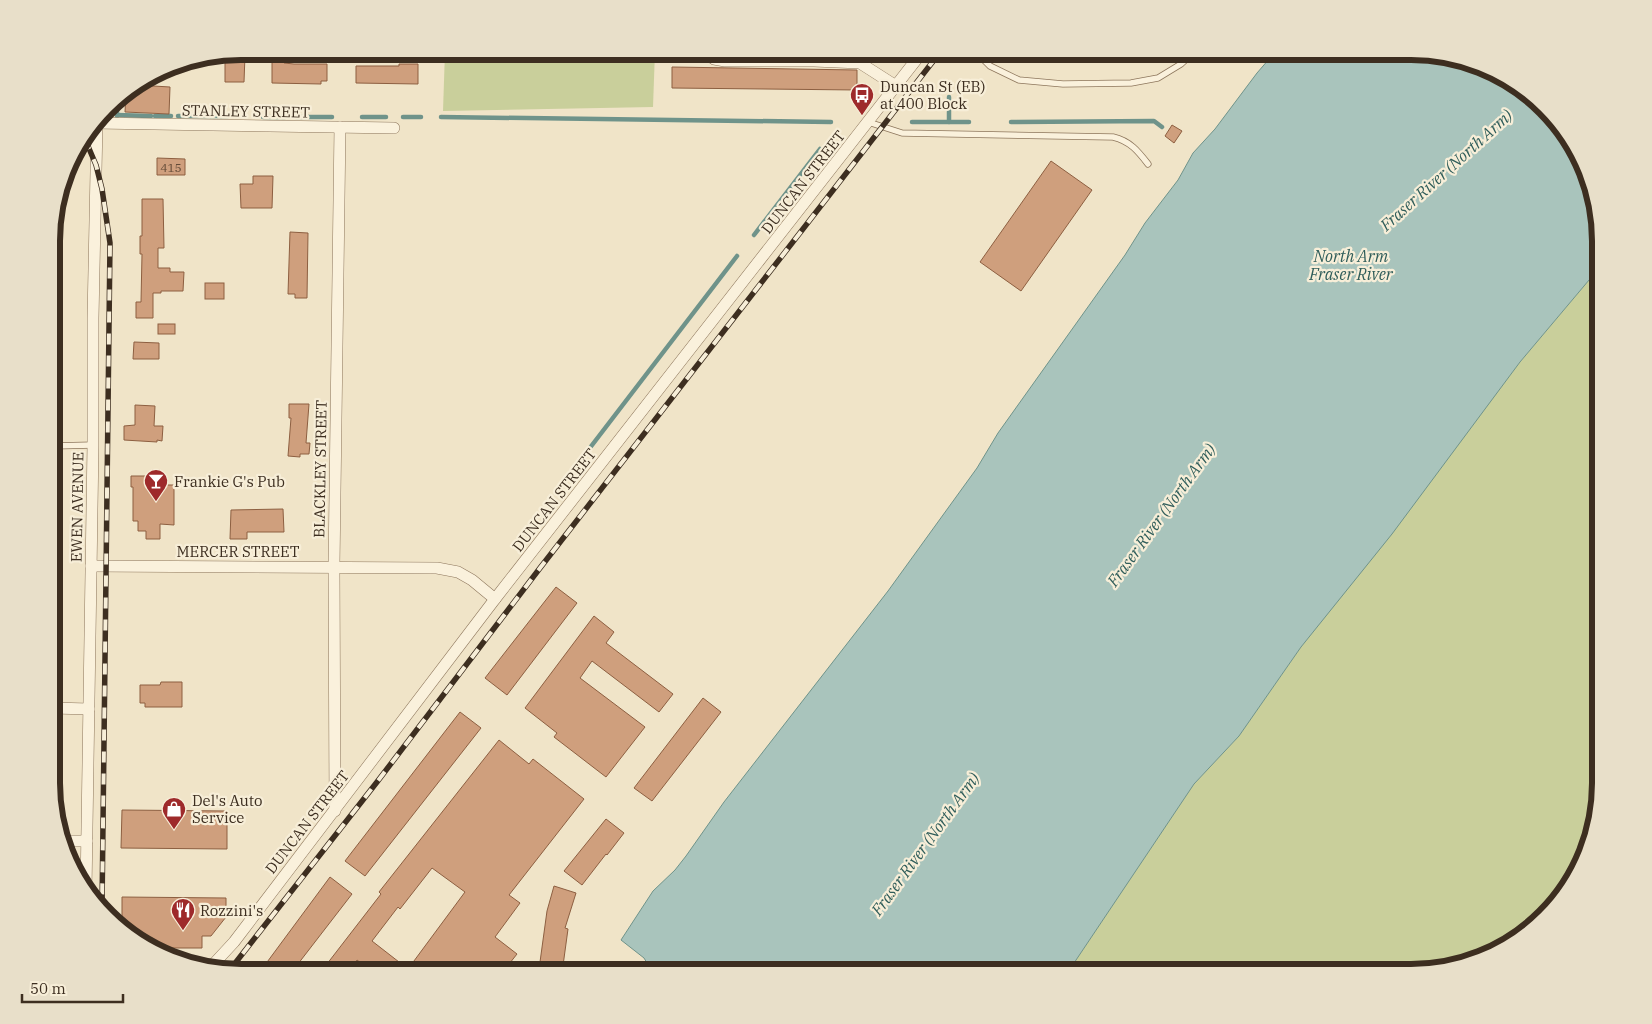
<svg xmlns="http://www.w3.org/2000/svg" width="1652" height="1024" viewBox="0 0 1652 1024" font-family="'IBM Plex Serif',serif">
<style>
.green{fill:#c9cf9b}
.water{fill:#a9c4bc;stroke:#6f938a}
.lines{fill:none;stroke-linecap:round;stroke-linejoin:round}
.stream{stroke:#6f938a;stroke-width:4.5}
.building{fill:#cf9f7d;stroke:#8d5f41;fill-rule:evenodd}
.service-casing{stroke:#8d765c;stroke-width:7}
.minor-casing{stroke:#8d765c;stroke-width:12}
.service{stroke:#faf1dc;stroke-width:5.5}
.minor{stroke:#faf1dc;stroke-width:11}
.rail-casing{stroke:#3d2e20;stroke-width:5.5}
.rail{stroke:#f7eed8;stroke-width:4;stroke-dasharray:11;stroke-linecap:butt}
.labels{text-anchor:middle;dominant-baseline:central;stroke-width:4.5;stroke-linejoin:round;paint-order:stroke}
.number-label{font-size:12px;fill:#624a37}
.poi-label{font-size:15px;fill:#3d2e20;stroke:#f7eed8;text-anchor:start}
.street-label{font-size:15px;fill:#3d2e20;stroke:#f7eed8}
.water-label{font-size:16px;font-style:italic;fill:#2f5d5a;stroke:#f7eed8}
.rim{fill:none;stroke:#3d2e20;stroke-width:6}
</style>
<rect width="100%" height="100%" fill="#f0e4c8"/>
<g class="green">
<path d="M445 51H655L653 107 443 111Z"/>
<path d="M1600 267V795L1591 844 1569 888 1506 947 1423 972H1068L1194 784 1239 736 1301 647 1520 362Z"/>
</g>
<path class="water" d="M1276 51H1411L1472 61 1516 83 1575 146 1600 229V267L1520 362 1392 534 1301 647 1239 736 1194 784 1068 972 653 973 644 958 621 940 653 891 675 870 686 856 724 802 888 591 977 468 998 433 1125 255 1145 223 1178 180 1193 153 1215 129 1257 73Z"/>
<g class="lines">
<g class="stream">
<path d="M949 97V122"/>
<path d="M117 104V116"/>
<path d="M117 115 151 116"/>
<path d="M155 116H171"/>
<path d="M178 116H228"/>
<path d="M263 117H285"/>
<path d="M296 117H332"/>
<path d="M362 117H386"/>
<path d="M403 117H421"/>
<path d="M441 117 831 122"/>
<path d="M912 122H969"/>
<path d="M1011 122 1154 121 1162 127"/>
<path d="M754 235 820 149"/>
<path d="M572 474 576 466 737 256"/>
</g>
</g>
<g class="building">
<path d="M225 55H245L244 82H225Z"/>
<path d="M272 62H284V63L294 64H327V81H321V84L272 83Z"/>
<path d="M399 64H418V84L356 83V66H399Z"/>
<path d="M672 67 857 70V90L672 88Z"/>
<path d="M137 85 170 87 169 114 125 112 126 92Z"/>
<path d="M1172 125 1182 131 1174 143 1165 136Z"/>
<path d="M157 158 185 159V175H157Z"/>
<path d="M1051 161 1092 190 1021 291 980 262Z"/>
<path d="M253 176H273L272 208H241L240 184H253Z"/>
<path d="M142 199H163L164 248H158V268H170V272H184L183 291H161V293H153V318H136V302H141L142 254H140V236H142Z"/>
<path d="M290 232 308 233 307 298H295V294H288Z"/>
<rect x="205" y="283" width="19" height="16"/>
<rect x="158" y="324" width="17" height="10"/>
<path d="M134 342 159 343V359H133Z"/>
<path d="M289 404H309L306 443H310L309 454H300V457L288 456 291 418H289Z"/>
<path d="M135 405 155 406 154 426H163L162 441 157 440V442L124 440V426L135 425Z"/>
<path d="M151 472H162V485H174V525L160 524V539H146V531H138V521H133V487H131V476H151Z"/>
<path d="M283 509 284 532H247V539H230L231 510Z"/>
<path d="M556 587 577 603 507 695 485 678Z"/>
<path d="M594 616 614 632 606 643 673 694 659 712 592 661 580 678 645 727 606 777 554 737 557 733 525 708Z"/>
<path d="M161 682H182V707H145V703H140V685H160Z"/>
<path d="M703 698 721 712 652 801 634 788Z"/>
<path d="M460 712 481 728 365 876 345 861Z"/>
<path d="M499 740 529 764 533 759 584 799 509 895 520 903 495 937 517 954 502 973H374L357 960 348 973H320L381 894 379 892ZM432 868 465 892 408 969 372 941 398 907 400 909Z"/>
<path d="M122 810 227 811V849L121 848Z"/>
<path d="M606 819 624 833 607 855 606 854 582 885 564 871Z"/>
<path d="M330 877 352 894 291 973H259Z"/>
<path d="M554 886 576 893 565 928 568 929 562 973H536L540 962 547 911Z"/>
<path d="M122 897 226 898V917L211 936H202V948H151L136 941 112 917H122Z"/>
</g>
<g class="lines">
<g class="service-casing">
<g id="service">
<path d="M975 51 990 66 1019 80 1063 84 1131 83 1158 78 1181 64 1195 51"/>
<path d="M868 122 902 133 1113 137C1130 141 1138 151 1148 164"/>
<path d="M53 446 93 445"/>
</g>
</g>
<g class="minor-casing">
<g id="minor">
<path d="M704 51 714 59 725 61H814L860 63 896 86"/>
<path d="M97 123 394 128"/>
<path d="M91 566 437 568 458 572 472 580 495 599"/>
<path d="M53 708 89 709"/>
<path d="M335 811 334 566 340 127"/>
<path d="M65 841H87"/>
<path d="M86 891 93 445V318L97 123"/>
<path d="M209 969 234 942 495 599 923 51"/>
</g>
</g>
<use href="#service" class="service"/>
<use href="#minor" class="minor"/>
<g class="rail-casing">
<g id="rail">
<path d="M85 139 96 165 102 189 110 243 102 908"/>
<path d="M229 971 377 782 540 568 941 51"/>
</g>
</g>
<use href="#rail" class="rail"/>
</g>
<defs>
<g id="bus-pin" transform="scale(1.25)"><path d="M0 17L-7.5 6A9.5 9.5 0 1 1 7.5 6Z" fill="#9e2a2b" stroke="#f7eed8"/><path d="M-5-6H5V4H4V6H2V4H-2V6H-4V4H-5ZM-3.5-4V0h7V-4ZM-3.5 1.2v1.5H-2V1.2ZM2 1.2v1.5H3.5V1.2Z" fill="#fff"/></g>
<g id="bar-pin" transform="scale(1.25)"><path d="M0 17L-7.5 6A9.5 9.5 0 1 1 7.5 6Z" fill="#9e2a2b" stroke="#f7eed8"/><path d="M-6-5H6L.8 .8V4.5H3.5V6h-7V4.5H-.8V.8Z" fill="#fff"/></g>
<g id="shop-pin" transform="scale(1.25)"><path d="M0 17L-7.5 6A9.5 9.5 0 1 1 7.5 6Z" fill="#9e2a2b" stroke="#f7eed8"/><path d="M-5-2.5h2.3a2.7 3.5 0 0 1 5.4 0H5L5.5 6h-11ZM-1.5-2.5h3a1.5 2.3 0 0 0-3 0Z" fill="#fff"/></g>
<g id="restaurant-pin" transform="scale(1.25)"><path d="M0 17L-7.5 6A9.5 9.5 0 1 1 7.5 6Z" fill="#9e2a2b" stroke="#f7eed8"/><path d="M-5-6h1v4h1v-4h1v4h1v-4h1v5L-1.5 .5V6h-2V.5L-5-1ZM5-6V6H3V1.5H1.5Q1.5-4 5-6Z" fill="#fff"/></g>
</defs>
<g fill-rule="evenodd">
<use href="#bus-pin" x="862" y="95"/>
<use href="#bar-pin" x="156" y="481"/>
<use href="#shop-pin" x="174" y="809"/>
<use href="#restaurant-pin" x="183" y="910"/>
</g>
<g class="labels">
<g class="number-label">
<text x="171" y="167">415</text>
</g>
<g class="poi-label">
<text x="880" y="86">Duncan St (EB)<tspan x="880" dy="17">at 400 Block</tspan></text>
<text x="174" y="481">Frankie G's Pub</text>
<text x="192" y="800">Del's Auto<tspan x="192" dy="17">Service</tspan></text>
<text x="200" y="910">Rozzini's</text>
</g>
<g class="street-label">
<text transform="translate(246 111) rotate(1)">STANLEY STREET</text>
<text transform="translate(803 182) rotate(-52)">DUNCAN STREET</text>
<text transform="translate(320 469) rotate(-89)">BLACKLEY STREET</text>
<text transform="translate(554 500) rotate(-52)">DUNCAN STREET</text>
<text transform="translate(77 507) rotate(-89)">EWEN AVENUE</text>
<text x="238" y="551">MERCER STREET</text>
<text transform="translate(307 822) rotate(-52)">DUNCAN STREET</text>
</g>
<g class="water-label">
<text transform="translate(1446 170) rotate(-42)">Fraser River (North Arm)</text>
<text x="1351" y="256">North Arm<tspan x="1351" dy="18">Fraser River</tspan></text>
<text transform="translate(1161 515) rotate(-54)">Fraser River (North Arm)</text>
<text transform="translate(925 844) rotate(-54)">Fraser River (North Arm)</text>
</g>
</g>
<path d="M0 0H1652V1024H0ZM241 60H1411A181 181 0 0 1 1592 241V783A181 181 0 0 1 1411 964H241A181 181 0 0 1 60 783V241A181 181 0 0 1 241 60Z" fill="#e8dfc9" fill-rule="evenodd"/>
<path class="rim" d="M241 60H1411A181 181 0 0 1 1592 241V783A181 181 0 0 1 1411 964H241A181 181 0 0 1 60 783V241A181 181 0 0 1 241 60Z"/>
<path d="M22 994v8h101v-8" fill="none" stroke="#3d2e20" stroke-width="2.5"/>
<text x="30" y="994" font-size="15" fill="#3d2e20" stroke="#f7eed8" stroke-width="4" paint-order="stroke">50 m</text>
</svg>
